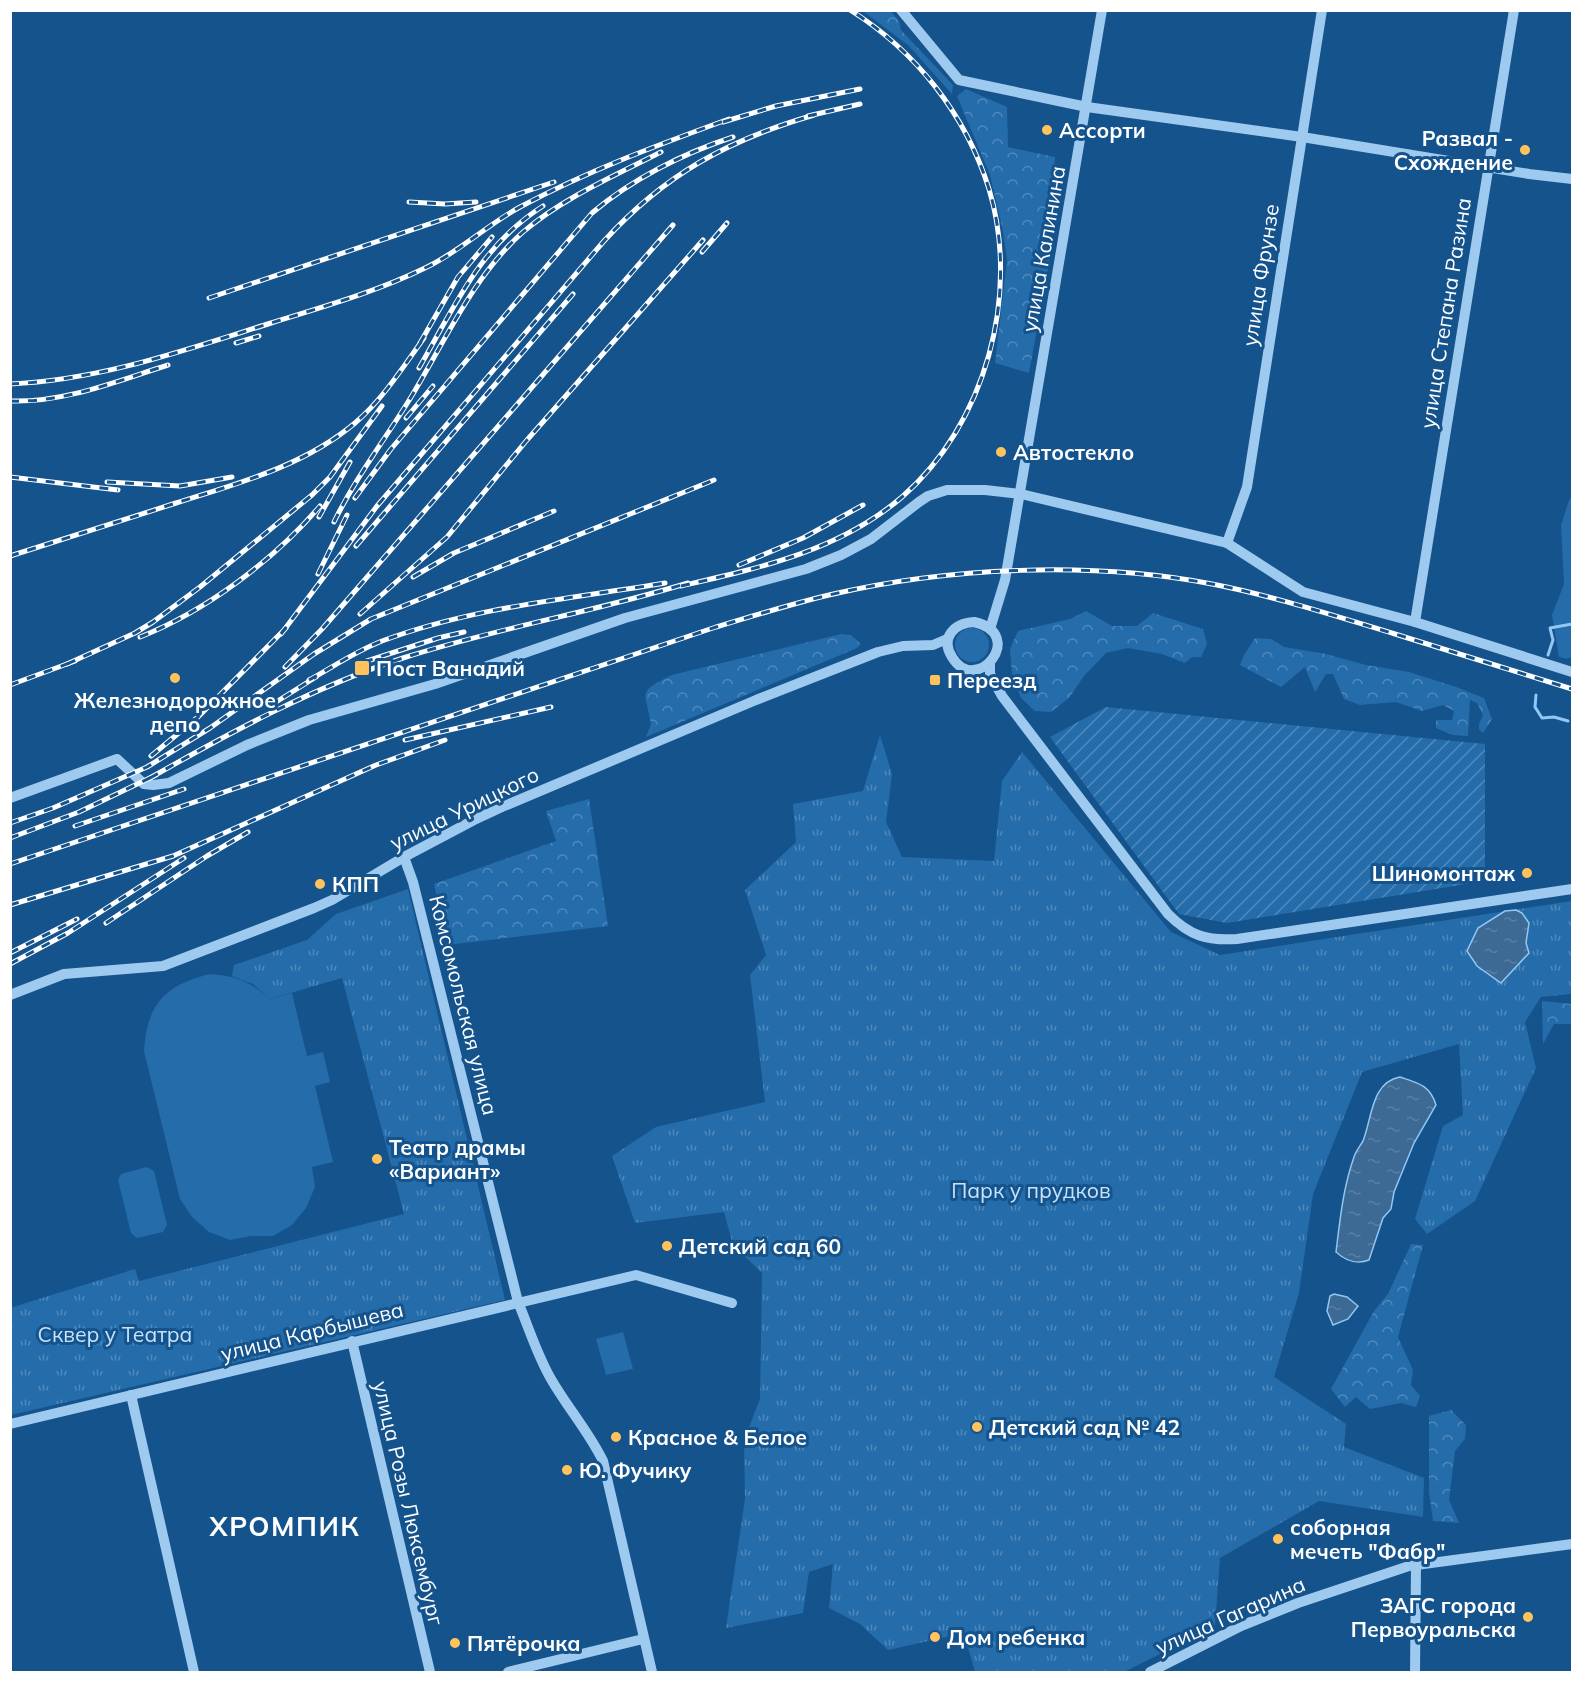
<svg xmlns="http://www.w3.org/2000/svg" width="1583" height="1683" viewBox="0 0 1583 1683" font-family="Mulish,sans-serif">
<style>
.grass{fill:#246caa}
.forest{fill:url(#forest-crowns)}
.park{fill:url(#park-tufts)}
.garden{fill:url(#garden-furrows)}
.water{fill:url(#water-ripples);stroke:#92c7f3;stroke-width:1.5}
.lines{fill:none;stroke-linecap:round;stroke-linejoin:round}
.stream{stroke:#92c7f3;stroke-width:3}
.minor{stroke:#9fcaf0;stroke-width:10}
.rail-casing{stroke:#fff;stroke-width:5}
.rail{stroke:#15538d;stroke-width:3;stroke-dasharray:9;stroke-linecap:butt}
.poi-dot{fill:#ffc35e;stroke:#15538d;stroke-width:2}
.labels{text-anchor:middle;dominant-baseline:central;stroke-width:6;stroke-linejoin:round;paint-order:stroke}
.poi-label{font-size:21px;font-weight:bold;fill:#fff;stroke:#15538d;text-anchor:start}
.street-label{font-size:21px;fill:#fff;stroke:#15538d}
.park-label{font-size:21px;fill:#c6e3fb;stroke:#15538d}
.district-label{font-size:27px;font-weight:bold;letter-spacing:1.5px;fill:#fff;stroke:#15538d}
</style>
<defs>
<pattern id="forest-crowns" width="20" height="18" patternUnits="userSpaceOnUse" patternTransform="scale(1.5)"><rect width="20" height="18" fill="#246caa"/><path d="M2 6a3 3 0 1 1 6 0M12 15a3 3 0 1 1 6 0" fill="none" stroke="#5089bb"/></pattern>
<pattern id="park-tufts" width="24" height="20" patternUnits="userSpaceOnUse" patternTransform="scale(1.5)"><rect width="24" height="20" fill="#246caa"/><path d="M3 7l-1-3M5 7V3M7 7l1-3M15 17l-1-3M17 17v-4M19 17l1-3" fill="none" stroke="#5089bb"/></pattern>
<pattern id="garden-furrows" width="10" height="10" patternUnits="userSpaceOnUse" patternTransform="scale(1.5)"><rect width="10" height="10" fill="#246caa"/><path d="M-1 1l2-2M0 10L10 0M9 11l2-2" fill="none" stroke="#5089bb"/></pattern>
<pattern id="water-ripples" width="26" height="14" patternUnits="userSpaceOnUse" patternTransform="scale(1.5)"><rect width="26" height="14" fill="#3c6a94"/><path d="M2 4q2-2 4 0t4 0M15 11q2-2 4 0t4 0" fill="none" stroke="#5980a4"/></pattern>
</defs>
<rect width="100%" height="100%" fill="#15538d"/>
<g class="grass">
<path d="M1572 496V657L1567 659 1559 657 1552 615 1564 584 1561 525 1569 500Z"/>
<circle cx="972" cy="645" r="17"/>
<path d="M210 974C237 976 249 981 270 999L292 993 307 1056 323 1052 330 1082 315 1086 333 1162 312 1167 315 1187 306 1208 292 1225 273 1236H251L230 1240 209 1232 192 1217 180 1199 144 1051C147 1005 164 985 210 974Z"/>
<path d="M147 1167 154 1171 167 1225 163 1232 137 1238 131 1233 118 1180 121 1174Z"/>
<path d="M623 1332 633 1369 606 1375 596 1339Z"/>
</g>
<g class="forest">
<path d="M863 11H891L899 21 901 30 953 85 952 94 909 46Z"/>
<path d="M966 89 1007 107 1008 147 1055 157 1052 247 1029 373 995 363 1007 260 1003 231 990 175 957 96Z"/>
<path d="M1086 611 1112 626H1137L1153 613 1203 629 1207 644 1201 657H1192L1185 663 1162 654 1128 648 1106 653 1084 676 1069 698 1051 712 1035 711 1021 698 1012 674 1010 649 1018 631 1070 619Z"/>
<path d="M841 634 851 635 861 644 857 648 646 737 651 724 645 696 648 689 656 683 672 675Z"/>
<path d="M1255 638 1271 639 1284 647 1326 654 1366 665 1409 672 1456 687 1484 698 1492 719 1483 733 1479 729V724L1483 715 1477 703 1470 700 1468 736 1453 735 1436 728V720H1452L1454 711 1443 705 1422 711 1396 702 1360 705 1344 699 1333 674H1326L1315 692 1305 667 1281 687 1240 665 1244 655Z"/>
<path d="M589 799 608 926 447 945 434 884 556 841 546 811Z"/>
<path d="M1542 1001 1572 1004V1024H1554L1543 1044Z"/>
<path d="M1411 1244 1423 1245 1398 1337 1413 1370 1411 1385 1420 1396 1416 1407 1401 1403 1370 1409 1356 1397 1345 1407 1331 1389 1374 1311 1388 1294Z"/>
<path d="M1451 1410 1466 1425 1465 1439 1455 1451 1449 1500 1459 1523 1433 1521 1429 1492V1416Z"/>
</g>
<g class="park">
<path d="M880 735 892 774 886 822 902 857 994 861 1002 781 1022 752 1171 932 1220 955 1572 901V994L1541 997 1525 1022 1536 1068 1475 1201 1427 1234 1415 1219 1443 1126 1463 1115 1459 1044 1362 1072 1313 1194 1299 1293 1274 1377 1346 1424 1344 1447 1424 1478 1423 1517 1319 1501 1220 1558 1215 1626 1124 1672H975L964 1633 888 1650 860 1624 829 1608 833 1564 809 1572 803 1613 726 1628 745 1499 744 1440 760 1399 762 1273 733 1245 724 1212 635 1223 612 1156 656 1127 765 1102 750 975 766 955 745 890 796 842 793 804 863 791Z"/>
<path d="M408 889 505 1300 11 1415 10 1308 135 1269 139 1281 404 1214 342 978 270 999 253 984 232 976 234 965 307 940 336 914Z"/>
</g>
<path class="garden" d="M1106 707 1485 744V881L1227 923 1179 914 1050 737Z"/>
<g class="water">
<path d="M1516 910 1522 913 1529 923 1526 943 1529 953 1501 983 1477 966 1467 951 1478 928 1505 911Z"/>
<path d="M1400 1077C1418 1083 1430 1085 1436 1105L1414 1143 1394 1192 1391 1209 1383 1218 1369 1260C1356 1265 1346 1261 1336 1252 1340 1220 1343 1188 1354 1157 1356 1151 1360 1146 1363 1141 1372 1119 1371 1082 1400 1077Z"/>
<path d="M1334 1294 1347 1297 1358 1306 1348 1319 1333 1325 1327 1311 1330 1296Z"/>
</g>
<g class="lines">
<g class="stream">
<path d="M1548 655 1553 640 1550 628 1572 624"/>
<path d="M1536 695 1535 707 1542 718 1554 717 1568 721"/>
</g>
<g class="minor">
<path d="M901 10 959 80 1087 107 1302 137 1529 174 1572 179"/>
<path d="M1227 543 1247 487 1322 10"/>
<path d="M974 622C1028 634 976 697 952 657 940 638 954 623 974 622Z"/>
<path d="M1415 622 1514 10"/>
<path d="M990 629 1005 580 1102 10"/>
<path d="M990 663V674L1002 696 1168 914C1190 936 1207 941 1237 939L1572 889"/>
<path d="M10 798 117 759 144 784 153 785 169 783 247 745 309 720 435 684 625 618 806 569 841 555 871 539 919 502 928 496 947 490H985L1021 494 1227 543 1303 592 1415 622 1572 672"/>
<path d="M404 857 413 882 518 1302C529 1328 537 1355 551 1379 567 1407 589 1432 603 1461L652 1672"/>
<path d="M10 995 64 974 163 966 314 908 332 900 404 857 474 820 502 807 756 700 878 652 903 646 933 645 947 639"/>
<path d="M352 1341 430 1672"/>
<path d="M131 1395 194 1672"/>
<path d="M10 1424 636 1275 732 1303"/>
<path d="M508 1672 643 1639"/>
<path d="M1150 1672 1241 1626 1298 1603 1409 1566 1572 1544"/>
<path d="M1415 1672 1416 1565"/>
</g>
<g class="rail-casing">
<g id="rail">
<path d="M808 116 860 104"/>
<path d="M723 122 776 106 860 89"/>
<path d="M409 202 445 204 476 202"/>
<path d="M702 252 727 223"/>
<path d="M209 298 554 182"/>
<path d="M236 343 259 336"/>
<path d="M420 343 458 277 492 237"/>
<path d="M419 368C455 306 480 246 543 206"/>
<path d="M10 384C101 380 185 350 271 323 322 307 376 292 425 268 459 252 487 225 520 207 587 171 658 145 729 119"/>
<path d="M10 401C64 403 117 381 168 365"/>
<path d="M406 418 433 386"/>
<path d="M10 477 118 490"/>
<path d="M107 482 180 486 232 477"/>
<path d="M355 498 391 449 592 213C632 179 684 153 733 137"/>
<path d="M319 517 350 462"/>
<path d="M334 522C355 479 383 442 408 402 444 344 472 277 523 232 563 198 614 176 661 152"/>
<path d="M356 546 573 294"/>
<path d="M10 556C66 538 121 521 176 503 239 483 304 466 355 423 383 399 403 367 424 338"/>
<path d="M739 565 803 538 863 505"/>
<path d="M318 574 347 515"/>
<path d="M413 577 454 553 554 511"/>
<path d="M681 586C759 568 839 551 902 497 985 425 1021 295 989 189 966 115 916 51 850 10"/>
<path d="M360 614 447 537 527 440 703 240"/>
<path d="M281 634 377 506 604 241C665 174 728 140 814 115"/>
<path d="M140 637C206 611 274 560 320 506"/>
<path d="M364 662 438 638 464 632"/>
<path d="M67 664 135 633 153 622 200 587 312 495 330 477 382 406"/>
<path d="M285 667 322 629 673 225"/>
<path d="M309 680C333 667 356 651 382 641 473 607 569 599 665 583"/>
<path d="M10 685 75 661"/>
<path d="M268 707 316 677"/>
<path d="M405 740 551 707"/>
<path d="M151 756 198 717 286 628"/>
<path d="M150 778C231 732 314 687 403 658 497 628 594 612 688 583"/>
<path d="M10 823 53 808 147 767 210 728 314 654 371 619 714 480"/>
<path d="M75 826 184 789"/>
<path d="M10 838 79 812 156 775"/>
<path d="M10 864 716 627C753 616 791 604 829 595 947 567 1092 561 1212 584 1274 596 1335 616 1395 634 1454 652 1513 671 1572 689"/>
<path d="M10 905 173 856 376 765 445 740"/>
<path d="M106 923 207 856 248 832"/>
<path d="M10 953 77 919"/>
<path d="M10 964 68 933 184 858"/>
</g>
</g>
<use href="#rail" class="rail"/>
</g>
<g class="poi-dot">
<circle cx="1047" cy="130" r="6"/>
<circle cx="1525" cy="150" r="6"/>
<circle cx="1001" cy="452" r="6"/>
<rect x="354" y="660" width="16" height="16" rx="3"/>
<circle cx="175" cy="678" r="6"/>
<rect x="929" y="674" width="12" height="12" rx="3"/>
<circle cx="1527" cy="873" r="6"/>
<circle cx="320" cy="884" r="6"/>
<circle cx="377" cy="1159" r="6"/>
<circle cx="667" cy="1246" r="6"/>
<circle cx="977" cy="1427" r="6"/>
<circle cx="616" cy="1437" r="6"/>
<circle cx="567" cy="1470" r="6"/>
<circle cx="1278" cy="1539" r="6"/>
<circle cx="1528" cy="1617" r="6"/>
<circle cx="935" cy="1637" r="6"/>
<circle cx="455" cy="1643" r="6"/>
</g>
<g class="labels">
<g class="poi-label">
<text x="1059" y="130">Ассорти</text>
<text x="1513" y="138" text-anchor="end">Развал -<tspan x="1513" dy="24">Схождение</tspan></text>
<text x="1013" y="452">Автостекло</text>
<text x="376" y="668">Пост Ванадий</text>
<text x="947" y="680">Переезд</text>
<text x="175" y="700" text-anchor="middle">Железнодорожное<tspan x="175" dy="24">депо</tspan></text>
<text x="1515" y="873" text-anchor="end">Шиномонтаж</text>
<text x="332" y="884">КПП</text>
<text x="389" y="1147">Театр драмы<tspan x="389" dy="24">«Вариант»</tspan></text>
<text x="679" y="1246">Детский сад 60</text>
<text x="989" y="1427">Детский сад № 42</text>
<text x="628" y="1437">Красное &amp; Белое</text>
<text x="579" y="1470">Ю. Фучику</text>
<text x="1290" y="1527">соборная<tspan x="1290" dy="24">мечеть "Фабр"</tspan></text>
<text x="1516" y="1605" text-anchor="end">ЗАГС города<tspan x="1516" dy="24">Первоуральска</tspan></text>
<text x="947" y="1637">Дом ребенка</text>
<text x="467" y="1643">Пятёрочка</text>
</g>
<g class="street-label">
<text transform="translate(1043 249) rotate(-80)">улица Калинина</text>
<text transform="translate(1260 275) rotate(-81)">улица Фрунзе</text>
<text transform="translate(1445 313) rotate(-81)">улица Степана Разина</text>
<text transform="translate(464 808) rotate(-26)">улица Урицкого</text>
<text transform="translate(464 1005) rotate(76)">Комсомольская улица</text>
<text transform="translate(312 1331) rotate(-14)">улица Карбышева</text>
<text transform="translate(409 1503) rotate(77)">улица Розы Люксембург</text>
<text transform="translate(1230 1615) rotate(-24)">улица Гагарина</text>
</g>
<g class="park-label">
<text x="1031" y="1190">Парк у прудков</text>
<text x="115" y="1334">Сквер у Театра</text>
</g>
<g class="district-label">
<text x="285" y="1526">ХРОМПИК</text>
</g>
</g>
<rect width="1583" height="1683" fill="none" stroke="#ffffff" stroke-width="24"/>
</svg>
